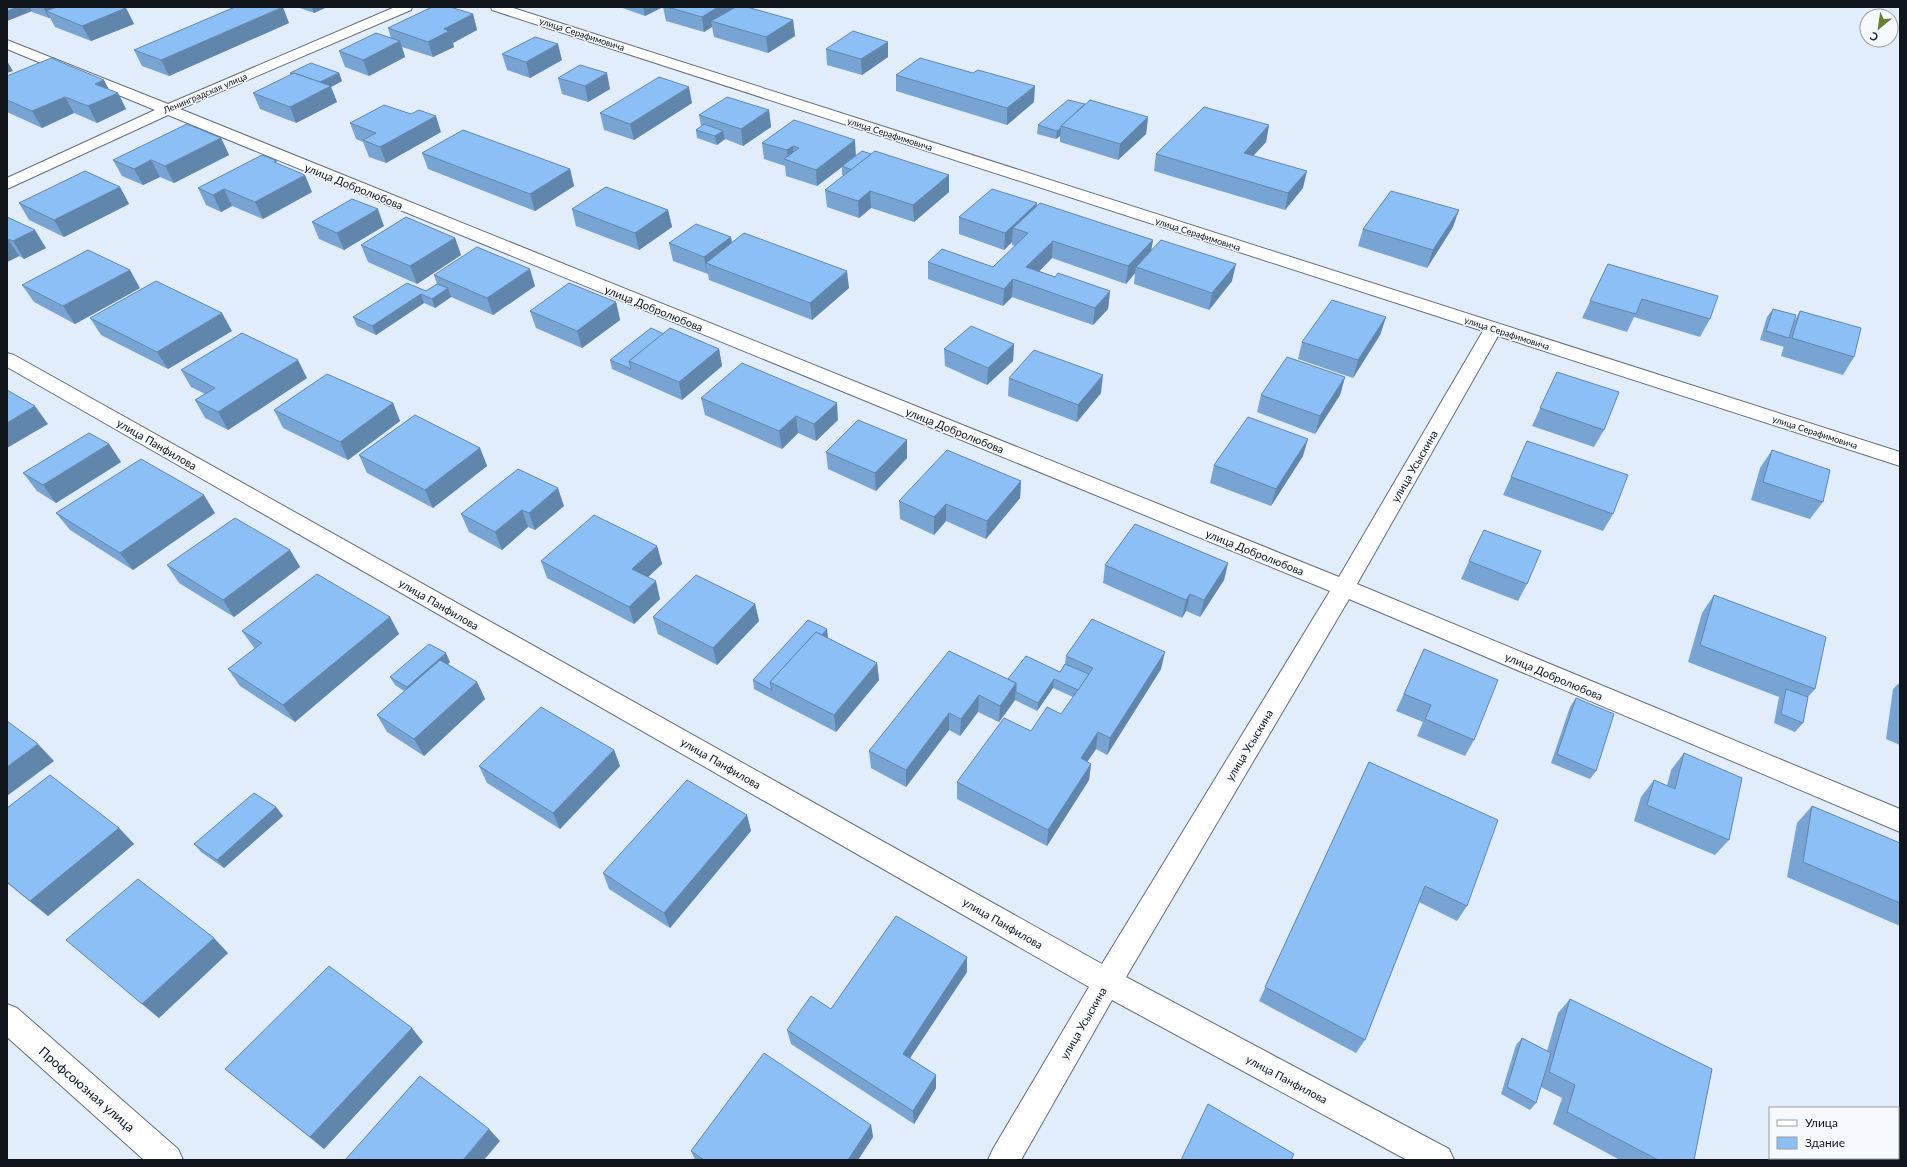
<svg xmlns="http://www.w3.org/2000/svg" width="1907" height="1167" viewBox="0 0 1907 1167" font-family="Lato,sans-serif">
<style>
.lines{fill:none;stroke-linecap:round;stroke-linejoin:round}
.minor-casing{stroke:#626f7e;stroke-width:2}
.minor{fill:#fff;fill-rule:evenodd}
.wall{fill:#78a4d4}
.shaded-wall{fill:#6186ac}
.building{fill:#8bbff6;stroke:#6186ac}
.labels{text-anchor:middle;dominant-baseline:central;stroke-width:3;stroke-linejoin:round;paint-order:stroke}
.far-street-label{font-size:9px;fill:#10151b;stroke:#f6f9fd}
.street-label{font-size:11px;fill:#10151b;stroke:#f6f9fd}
.near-street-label{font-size:13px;fill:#10151b;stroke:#f6f9fd}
</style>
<rect width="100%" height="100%" fill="#e1edfb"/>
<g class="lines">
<g class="minor-casing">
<g id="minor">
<path d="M395 7H412L411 10 180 109 1339 577 1483 331 492 10 491 7H510L1900 452V466L1498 336 1357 584 1900 809V832L1349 599 1126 977 1449 1149 1454 1160H1407L1112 1000 1021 1160H988L993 1149 1089 987 7 367V353L14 355 1102 964 1330 591 168 115 7 189V178L155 110 7 49V40L168 104Z"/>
<path d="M7 1004 17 1008 178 1149 183 1160H144L7 1037Z"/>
</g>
</g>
<use href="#minor" class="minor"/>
</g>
<g class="wall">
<path d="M7 7H123L126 8 134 24 91 41 55 27 50 18H49L32 12V11L7 21Z"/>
<path d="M297 7H327L314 13Z"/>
<path d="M620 7H663L645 16Z"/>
<path d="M663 7H747L793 20 795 36 768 53 714 37 712 27 704 32 666 21Z"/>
<path d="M473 14 477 30 453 43 454 47 433 57 402 47 405 57 369 76 345 67 339 51 391 38 388 28Z"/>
<path d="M289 23 169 76 142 66 134 50Z"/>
<path d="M888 42V57L862 75 827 65 826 49Z"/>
<path d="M502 54 562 60 530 78 507 70Z"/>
<path d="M290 73H339L342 81 331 87 337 102 296 123 260 109 253 93 291 75Z"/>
<path d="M896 75 1034 102 1007 125 896 91Z"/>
<path d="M7 76 110 90 118 93 126 109 97 123 74 113 42 128 7 112Z"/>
<path d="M558 78 610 89 588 102 562 94Z"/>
<path d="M692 103 634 140 604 130 600 113Z"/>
<path d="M1085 104 1148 117 1146 134 1118 160 1060 142V136L1056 139 1037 134 1038 125Z"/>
<path d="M769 110 771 127 743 146 725 139 717 145 697 138 696 130 701 126 699 115Z"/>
<path d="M794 120 856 156 871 154 949 175V192L914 222 871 208 859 218 827 207 825 190 844 176 842 175V167L817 186 786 176 785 166 764 159 762 143Z"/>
<path d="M350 123 441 132 386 163 369 157 363 142 356 139Z"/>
<path d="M1269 125 1266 142 1253 156 1303 188 1285 210 1154 171 1156 154Z"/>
<path d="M221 138 229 155 174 183 160 177 143 185 122 176 113 160Z"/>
<path d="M422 153 570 169 574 186 535 211 428 169Z"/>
<path d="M279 164 312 192 263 219 232 206 221 212 206 205 198 188Z"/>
<path d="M120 187 129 204 64 237 29 220 19 203Z"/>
<path d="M1036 206 1153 240 1151 251 1232 281 1209 310 1134 284 1135 273 1126 284 1052 258 1039 271 1055 277 1110 291 1108 309 1093 325 1012 297 1003 306 928 279V262L993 267 1015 246 1012 245V242L1004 250 959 234V217Z"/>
<path d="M572 209 668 210 672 227 639 250 576 226Z"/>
<path d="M7 217 46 248 24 259 19 256 7 262Z"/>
<path d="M312 222 384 226 344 250 319 239Z"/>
<path d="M1453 227 1427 268 1358 246 1363 229Z"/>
<path d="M731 237 732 243 849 288 812 320 709 280 708 274 673 261 669 243Z"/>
<path d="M455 238 461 255 417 284 368 262 361 245Z"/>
<path d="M1608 264 1710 319 1700 337 1634 317 1627 332 1582 318Z"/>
<path d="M434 275 535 286 493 315 451 297 435 308 424 303 376 335 357 326 353 317 426 291 437 284Z"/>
<path d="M22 285 140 288 75 324 34 302Z"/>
<path d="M616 302 620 320 582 348 536 328 530 311Z"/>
<path d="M1773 309 1795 320 1800 311 1854 357 1843 375 1781 356 1784 346V347L1760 340 1767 317Z"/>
<path d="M1386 317 1380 335 1353 378 1298 359 1302 342Z"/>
<path d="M90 318 232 331 168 369 101 335Z"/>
<path d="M664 334 719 349 722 366 682 400 612 369 610 360Z"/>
<path d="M1014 344 1013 361 987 385 945 366 944 349Z"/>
<path d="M181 370 307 378 228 430 205 418 195 400 205 394 191 387Z"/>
<path d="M1557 372 1604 430 1594 447 1532 426Z"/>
<path d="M1345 377 1340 395 1315 434 1257 412 1261 395Z"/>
<path d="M1009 378 1101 393 1077 422 1008 396Z"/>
<path d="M701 398 838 420 816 441 798 433 782 449 705 415Z"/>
<path d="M393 403 400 421 348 460 283 428 274 410Z"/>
<path d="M1527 441 1613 514 1603 531 1503 495Z"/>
<path d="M109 444 121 462 56 503 37 491 23 473Z"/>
<path d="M480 448 487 466 433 508 367 473 359 455Z"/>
<path d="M1772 450 1823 502 1810 519 1751 500 1760 468Z"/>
<path d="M826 452 907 458 876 491 828 469Z"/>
<path d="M1303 456 1271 506 1210 483 1214 465Z"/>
<path d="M1021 481 1020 498 986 539 946 521 934 535 900 519 899 501Z"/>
<path d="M564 506 535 530 528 527 502 550 469 532 461 514Z"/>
<path d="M56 513H215L133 570 70 530Z"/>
<path d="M657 546 662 564 648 577 660 599 634 624 547 578 541 561Z"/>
<path d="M290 550 300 567 234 617 179 583 167 565Z"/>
<path d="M1469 561 1527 584 1518 601 1461 579Z"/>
<path d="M1228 563 1224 580 1200 617 1186 611 1182 618 1103 583 1105 565Z"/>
<path d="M1714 595 1815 689 1808 697 1803 723 1795 732 1774 723 1779 697 1688 662 1702 613Z"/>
<path d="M755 604 759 621 717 665 658 634 653 617Z"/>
<path d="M390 617 399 634 295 722 240 686 228 669 255 649 242 631Z"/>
<path d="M828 638 877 663 879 680 836 732 754 689 753 680Z"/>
<path d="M1424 649 1474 740 1465 756 1417 736 1423 722 1396 711Z"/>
<path d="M1066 656 1161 669 1107 755 1096 749 1087 762 1091 764 1089 780 1047 846 957 799V782L1031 731 1061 714 1073 697 1053 688 1037 711 1015 700 999 722 978 712 960 736 949 730 906 787 871 768 869 751 1008 679 1060 672 1065 664Z"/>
<path d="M450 662 448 664 477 682 485 699 424 756 387 732 377 715 404 691 395 685 390 677Z"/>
<path d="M1900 682V745L1886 739 1893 689Z"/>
<path d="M1576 698 1596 771 1590 779 1551 763 1570 707Z"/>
<path d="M614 750 620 766 560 829 487 783 479 766Z"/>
<path d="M1684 753 1729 840 1715 855 1634 821 1641 797 1654 780 1667 786 1671 770Z"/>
<path d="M1369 762 1467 906 1457 921 1419 902 1365 1040 1356 1053 1259 1001Z"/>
<path d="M1812 806 1900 843V926L1787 877 1797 823Z"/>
<path d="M276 807 283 816 224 868 201 852 194 844Z"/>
<path d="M7 808 119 828 134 844 48 916 7 883Z"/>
<path d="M747 815 751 831 670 928 609 889 603 873Z"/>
<path d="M66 940 228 953 159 1018Z"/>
<path d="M967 972 910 1058 936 1075V1088L914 1124 791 1044 787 1030 831 1009Z"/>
<path d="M1570 999 1694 1160H1620L1553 1124 1562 1098 1541 1087 1536 1103 1530 1110 1501 1094 1516 1045 1522 1038 1547 1051 1558 1013Z"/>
<path d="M423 1042 324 1149 241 1082 225 1069Z"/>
<path d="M871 1125 873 1137 858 1160H695L691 1151Z"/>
<path d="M1778 1158H1877L1881 1160H1778Z"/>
</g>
<g class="shaded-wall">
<path d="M18 7H30L32 11 7 21V11Z"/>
<path d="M43 7H78L46 11 50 18H49Z"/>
<path d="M283 7 289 23 169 76 161 60Z"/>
<path d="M312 7H327L314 13Z"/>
<path d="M643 7H663L645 16Z"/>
<path d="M718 7H737L711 21 712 27 704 32 702 17Z"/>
<path d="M126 8 134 24 91 41 82 26Z"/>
<path d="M473 14 477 30 453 43 454 47 433 57 428 42 444 29Z"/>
<path d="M793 20 795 36 768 53 766 37Z"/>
<path d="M400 41 405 57 369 76 363 60Z"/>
<path d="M888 42V57L862 75 861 59Z"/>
<path d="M558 44 562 60 530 78 526 62Z"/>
<path d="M7 61 13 71 7 73Z"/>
<path d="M339 73 342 81 331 87 337 102 296 123 290 107 318 83Z"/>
<path d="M607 73 610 89 588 102 585 86Z"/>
<path d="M104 80 112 95 118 93 126 109 97 123 88 106 95 84Z"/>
<path d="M1035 86 1034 102 1007 125V108Z"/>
<path d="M689 87 692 103 634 140 630 124Z"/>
<path d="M65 97 74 113 42 128 32 111Z"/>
<path d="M769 110 771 127 743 146 741 129Z"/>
<path d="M436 116 441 132 386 163 380 147Z"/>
<path d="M1148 117 1146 134 1118 160 1120 144Z"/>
<path d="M1269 125 1266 142 1240 170 1244 153Z"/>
<path d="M1061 128 1060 136 1056 139 1057 131Z"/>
<path d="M723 131 725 139 717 145 715 136Z"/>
<path d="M221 138 229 155 174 183 165 166Z"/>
<path d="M855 140 856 157 842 166V167L817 186 816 170Z"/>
<path d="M793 146 794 162 788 160 787 150Z"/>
<path d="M151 160 160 177 143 185 134 169Z"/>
<path d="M570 169 574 186 535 211 530 194Z"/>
<path d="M1307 171 1303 188 1285 210 1288 193Z"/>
<path d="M305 175 312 192 263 219 255 202Z"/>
<path d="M949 175V192L914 222 913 205Z"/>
<path d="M120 187 129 204 64 237 54 220Z"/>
<path d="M224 189 232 206 221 212 213 195Z"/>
<path d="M870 191 871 208 859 218 858 201Z"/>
<path d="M1037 203 1036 220 1013 228 1012 242 1004 250 1005 233Z"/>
<path d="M378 209 384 226 344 250 337 233Z"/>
<path d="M668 210 672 227 639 250 635 233Z"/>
<path d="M1459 210 1453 227 1427 268 1433 250Z"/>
<path d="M35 230 46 248 24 259 13 241Z"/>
<path d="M731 237 733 254 706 263 707 274 704 257Z"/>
<path d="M455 238 461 255 417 284 410 266Z"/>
<path d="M8 239 19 256 7 262V240Z"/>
<path d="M1153 240 1150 257 1136 267 1135 273 1126 284 1128 266Z"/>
<path d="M1053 241 1052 258 1026 285V267Z"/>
<path d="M1236 264 1232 281 1209 310 1212 293Z"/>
<path d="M530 269 535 286 493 315 487 298Z"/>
<path d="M130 270 140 288 75 324 63 306Z"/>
<path d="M847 271 849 288 812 320 810 303Z"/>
<path d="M1013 279 1012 297 1003 306 1004 289Z"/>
<path d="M448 288 451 297 435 308 432 299Z"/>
<path d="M1110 291 1108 309 1093 325 1095 308Z"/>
<path d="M421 294 424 303 376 335 372 326Z"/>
<path d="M616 302 620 320 582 348 577 331Z"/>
<path d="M222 313 232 331 168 369 157 352Z"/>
<path d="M1386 317 1380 335 1353 378 1358 360Z"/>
<path d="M1014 344 1013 361 987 385 988 368Z"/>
<path d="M719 349 722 366 682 400 679 382Z"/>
<path d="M298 360 307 378 228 430 218 412Z"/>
<path d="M1103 375 1101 393 1077 422 1078 405Z"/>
<path d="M1345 377 1340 395 1315 434 1320 416Z"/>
<path d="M393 403 400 421 348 460 340 442Z"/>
<path d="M837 403 838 420 816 441 814 424Z"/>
<path d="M35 406 48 424 7 448V423Z"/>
<path d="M796 416 798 433 782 449 779 431Z"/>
<path d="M1308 439 1303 456 1271 506 1276 489Z"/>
<path d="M907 440V458L876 491 875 473Z"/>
<path d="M109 444 121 462 56 503 43 485Z"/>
<path d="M480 448 487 466 433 508 425 490Z"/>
<path d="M1021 481 1020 498 986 539 987 521Z"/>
<path d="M558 488 564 506 535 530 529 513Z"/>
<path d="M204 495 215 513 133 570 120 553Z"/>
<path d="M946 504V521L934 535V517Z"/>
<path d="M522 510 528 527 502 550 495 532Z"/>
<path d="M657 546 662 564 637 587 632 569Z"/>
<path d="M290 550 300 567 234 617 223 600Z"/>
<path d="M1228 563 1224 580 1200 617 1204 600Z"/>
<path d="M656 581 660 599 634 624 629 607Z"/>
<path d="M1190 594 1186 611 1182 618 1186 600Z"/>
<path d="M755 604 759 621 717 665 713 648Z"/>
<path d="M390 617 399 634 295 722 283 705Z"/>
<path d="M827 629 828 638 818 649 777 685Z"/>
<path d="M1165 652 1161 669 1107 755 1110 738Z"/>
<path d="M446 653 450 662 412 696 407 687Z"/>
<path d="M877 663 879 680 836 732 834 715Z"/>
<path d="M1054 679 1053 688 1037 711 1038 703Z"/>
<path d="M477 682 485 699 424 756 414 739Z"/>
<path d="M1016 683 1015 700 999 722 1000 706Z"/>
<path d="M979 695 978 712 960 736 961 719Z"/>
<path d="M949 713V730L906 787V770Z"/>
<path d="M1098 732 1096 749 1078 775 1081 758Z"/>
<path d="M38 744 54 761 7 796V767Z"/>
<path d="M614 750 620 766 560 829 553 813Z"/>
<path d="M1091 764 1089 780 1047 846 1048 830Z"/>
<path d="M276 807 283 816 224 868 217 860Z"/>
<path d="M747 815 751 831 670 928 664 913Z"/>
<path d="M119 828 134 844 48 916 30 901Z"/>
<path d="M214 938 228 953 159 1018 142 1004Z"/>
<path d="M967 957V972L904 1067 903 1054Z"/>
<path d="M412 1028 423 1042 324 1149 310 1137Z"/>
<path d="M936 1075V1088L914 1124 913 1111Z"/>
<path d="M871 1125 873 1137 858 1160H848Z"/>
<path d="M489 1129 500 1141 484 1160H463Z"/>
</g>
<g class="building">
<path d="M7 7H18L7 11Z"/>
<path d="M57 7H123L126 8 82 26 46 11Z"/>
<path d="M235 7H283L161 60 134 50Z"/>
<path d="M432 7H450L473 14 444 29 449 31 428 42 388 28Z"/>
<path d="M667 7H718L702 17Z"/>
<path d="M736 7H747L793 20 766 37 711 21Z"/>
<path d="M853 31 888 42 861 59 826 49Z"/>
<path d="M376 33 400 41 363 60 339 51Z"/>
<path d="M535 37 558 44 526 62 502 54Z"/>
<path d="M51 58 104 80 95 84 118 93 88 106 65 97 32 111 7 100V76Z"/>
<path d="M920 58 973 73 978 70 1035 86 1007 108 896 75Z"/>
<path d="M311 63 339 73 320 82 294 73 293 74 290 73Z"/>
<path d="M580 65 607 73 585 86 558 78Z"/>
<path d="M294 73 331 86 290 107 253 93Z"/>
<path d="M659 77 689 87 630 124 600 113Z"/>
<path d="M727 97 769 110 741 129 699 115Z"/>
<path d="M1068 100 1085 104 1061 126V128L1057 131 1038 125Z"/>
<path d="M1090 100 1148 117 1120 144 1061 126Z"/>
<path d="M384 105 411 114 419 110 436 116 380 147 363 140 376 133 350 123Z"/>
<path d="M1204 107 1269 125 1244 153 1307 171 1288 193 1156 154Z"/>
<path d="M794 120 855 140 816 170 784 159 799 148 793 146 787 150 762 143Z"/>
<path d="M187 124 221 138 165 166 151 160 134 169 113 160Z"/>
<path d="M704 124 723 131 715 136 696 130Z"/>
<path d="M463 130 570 169 530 194 422 153Z"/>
<path d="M862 151 871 154 852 170 842 166Z"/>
<path d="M875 151 949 175 913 205 870 191 858 201 825 190Z"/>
<path d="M262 155 277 161 274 162 305 175 255 202 224 189 213 195 198 188Z"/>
<path d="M85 171 120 187 54 220 19 203Z"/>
<path d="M606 187 668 210 635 233 572 209Z"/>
<path d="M992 189 1037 203 1005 233 959 217Z"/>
<path d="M1391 191 1459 210 1433 250 1363 229Z"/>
<path d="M352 199 378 209 337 233 312 222Z"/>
<path d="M1040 203 1153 240 1128 266 1053 241 1026 267 1055 277 1058 273 1110 291 1095 308 1013 279 1004 289 928 262 942 249 993 267 1028 233 1013 228Z"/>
<path d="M7 217 35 230 13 241 8 239 7 240Z"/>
<path d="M406 217 455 238 410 266 361 245Z"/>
<path d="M696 224 731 237 704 257 669 243Z"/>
<path d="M744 233 847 271 810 303 706 263Z"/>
<path d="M1161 240 1236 264 1212 293 1136 267Z"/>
<path d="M477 247 530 269 487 298 434 275Z"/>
<path d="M88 250 130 270 63 306 22 285Z"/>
<path d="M1608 264 1718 296 1710 319 1642 299 1636 314 1590 301Z"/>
<path d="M156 281 222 313 157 352 90 318Z"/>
<path d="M407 283 426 291 437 284 448 288 432 299 421 294 372 326 353 317Z"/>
<path d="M569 283 616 302 577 331 530 311Z"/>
<path d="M1332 300 1386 317 1358 360 1302 342Z"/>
<path d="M1773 309 1796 315 1789 338 1766 331Z"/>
<path d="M1800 311 1861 328 1854 357 1792 338Z"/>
<path d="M971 326 1014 344 988 368 944 349Z"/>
<path d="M651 328 664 334 629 361 631 369 610 360Z"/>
<path d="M670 328 719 349 679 382 629 361Z"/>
<path d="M242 333 298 360 218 412 195 400 215 388 181 370Z"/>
<path d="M1034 350 1103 375 1078 405 1009 378Z"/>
<path d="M1287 357 1345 377 1320 416 1261 395Z"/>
<path d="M742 363 837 403 814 424 796 416 779 431 701 398Z"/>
<path d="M1557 372 1619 392 1604 430 1540 408Z"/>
<path d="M327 374 393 403 340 442 274 410Z"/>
<path d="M7 390 35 406 7 423Z"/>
<path d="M415 415 480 448 425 490 359 455Z"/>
<path d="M1248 417 1308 439 1276 489 1214 465Z"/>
<path d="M858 420 907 440 875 473 826 452Z"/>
<path d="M89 433 109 444 43 485 23 473Z"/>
<path d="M1527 441 1628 475 1613 514 1511 477Z"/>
<path d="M947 450 1021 481 987 521 946 504 934 517 899 501Z"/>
<path d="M1772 450 1830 470 1823 502 1763 482Z"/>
<path d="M141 459 204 495 120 553 56 513Z"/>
<path d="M518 469 558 488 529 513 522 510 495 532 461 514Z"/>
<path d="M594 515 657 546 632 569 656 581 629 607 541 561Z"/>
<path d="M235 518 290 550 223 600 167 565Z"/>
<path d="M1135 524 1228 563 1204 600 1190 594 1186 600 1105 565Z"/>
<path d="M1484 530 1541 551 1527 584 1469 561Z"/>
<path d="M317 574 390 617 283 705 228 669 262 643 242 631Z"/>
<path d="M696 575 755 604 713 648 653 617Z"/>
<path d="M1714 595 1826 637 1815 689 1700 645Z"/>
<path d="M1092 619 1165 652 1110 738 1098 732 1081 758 1091 764 1048 830 957 782 1004 718 1031 731 1047 707 1061 714 1093 668 1066 656Z"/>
<path d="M808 620 827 629 822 635 816 632 770 682 772 690 753 680Z"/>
<path d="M816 632 877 663 834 715 770 682Z"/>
<path d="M429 644 446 653 407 687 390 677Z"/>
<path d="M1424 649 1498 680 1474 740 1425 719 1431 705 1404 694Z"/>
<path d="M949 651 1016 683 1000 706 979 695 961 719 949 713 906 770 869 751Z"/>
<path d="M1026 656 1060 672 1065 664 1089 674 1078 690 1054 679 1038 703 1016 692V683L1008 679Z"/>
<path d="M440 660 477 682 414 739 377 715Z"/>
<path d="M1786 689 1808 697 1803 723 1781 714Z"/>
<path d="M1576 698 1614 714 1596 771 1557 754Z"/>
<path d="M541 707 614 750 553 813 479 766Z"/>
<path d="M7 721 38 744 7 767Z"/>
<path d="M1684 753 1742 778 1729 840 1647 805 1654 780 1675 789Z"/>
<path d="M1369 762 1498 820 1467 906 1425 886 1365 1040 1265 987Z"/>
<path d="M50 775 119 828 30 901 7 882V808Z"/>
<path d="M687 780 747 815 664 913 603 873Z"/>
<path d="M254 793 276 807 217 860 194 844Z"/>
<path d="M1812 806 1900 843V903L1803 862Z"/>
<path d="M138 879 214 938 142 1004 66 940Z"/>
<path d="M896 916 967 957 903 1054 936 1075 913 1111 787 1030 811 996 831 1009Z"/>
<path d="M329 966 412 1028 310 1137 225 1069Z"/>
<path d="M1570 999 1712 1069 1694 1160H1658L1567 1112 1575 1085 1549 1072Z"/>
<path d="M1522 1038 1551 1053 1536 1103 1507 1087Z"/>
<path d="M764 1053 871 1125 848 1160H704L691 1151Z"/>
<path d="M420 1076 489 1129 463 1160H345Z"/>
<path d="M1208 1104 1294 1154 1291 1160H1181Z"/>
<path d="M1795 1158H1877L1881 1160H1795Z"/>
</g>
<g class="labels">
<g class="far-street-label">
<text transform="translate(582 34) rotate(18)">улица Серафимовича</text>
<text transform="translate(205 93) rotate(-23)">Ленинградская улица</text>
<text transform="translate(890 134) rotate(18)">улица Серафимовича</text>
<text transform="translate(1198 234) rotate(18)">улица Серафимовича</text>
<text transform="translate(1507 333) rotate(18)">улица Серафимовича</text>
<text transform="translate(1815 432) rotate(18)">улица Серафимовича</text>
</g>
<g class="street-label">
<text transform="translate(354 186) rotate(22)">улица Добролюбова</text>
<text transform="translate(654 308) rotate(22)">улица Добролюбова</text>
<text transform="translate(955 430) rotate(22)">улица Добролюбова</text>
<text transform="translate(157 444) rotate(30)">улица Панфилова</text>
<text transform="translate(1414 466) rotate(-60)">улица Усыскина</text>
<text transform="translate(1255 552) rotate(22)">улица Добролюбова</text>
<text transform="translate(439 604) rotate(30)">улица Панфилова</text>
<text transform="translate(1554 676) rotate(23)">улица Добролюбова</text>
<text transform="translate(1249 745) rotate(-59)">улица Усыскина</text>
<text transform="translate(721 763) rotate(30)">улица Панфилова</text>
<text transform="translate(1003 923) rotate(30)">улица Панфилова</text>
<text transform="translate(1083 1023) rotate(-60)">улица Усыскина</text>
<text transform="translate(1287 1079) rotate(28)">улица Панфилова</text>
</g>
<g class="near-street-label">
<text transform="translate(87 1089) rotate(41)">Профсоюзная улица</text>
</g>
</g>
<rect width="1907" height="1167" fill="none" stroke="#10151b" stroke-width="16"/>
<rect x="1769" y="1107" width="130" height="52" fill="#f6f9fd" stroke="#9a9ea3"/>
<rect x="1777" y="1120" width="20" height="6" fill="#ffffff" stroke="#9a9ea3"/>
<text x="1805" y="1127" font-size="12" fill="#10151b">Улица</text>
<rect x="1777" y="1137" width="20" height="12" fill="#8bbff6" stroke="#9a9ea3"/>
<text x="1805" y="1147" font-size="12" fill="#10151b">Здание</text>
<g transform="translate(1879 28) rotate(209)"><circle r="19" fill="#f6f9fd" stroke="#9a9ea3"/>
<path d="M0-3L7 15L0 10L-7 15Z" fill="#697e2e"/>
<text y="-6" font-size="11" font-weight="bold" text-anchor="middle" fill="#10151b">С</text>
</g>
</svg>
